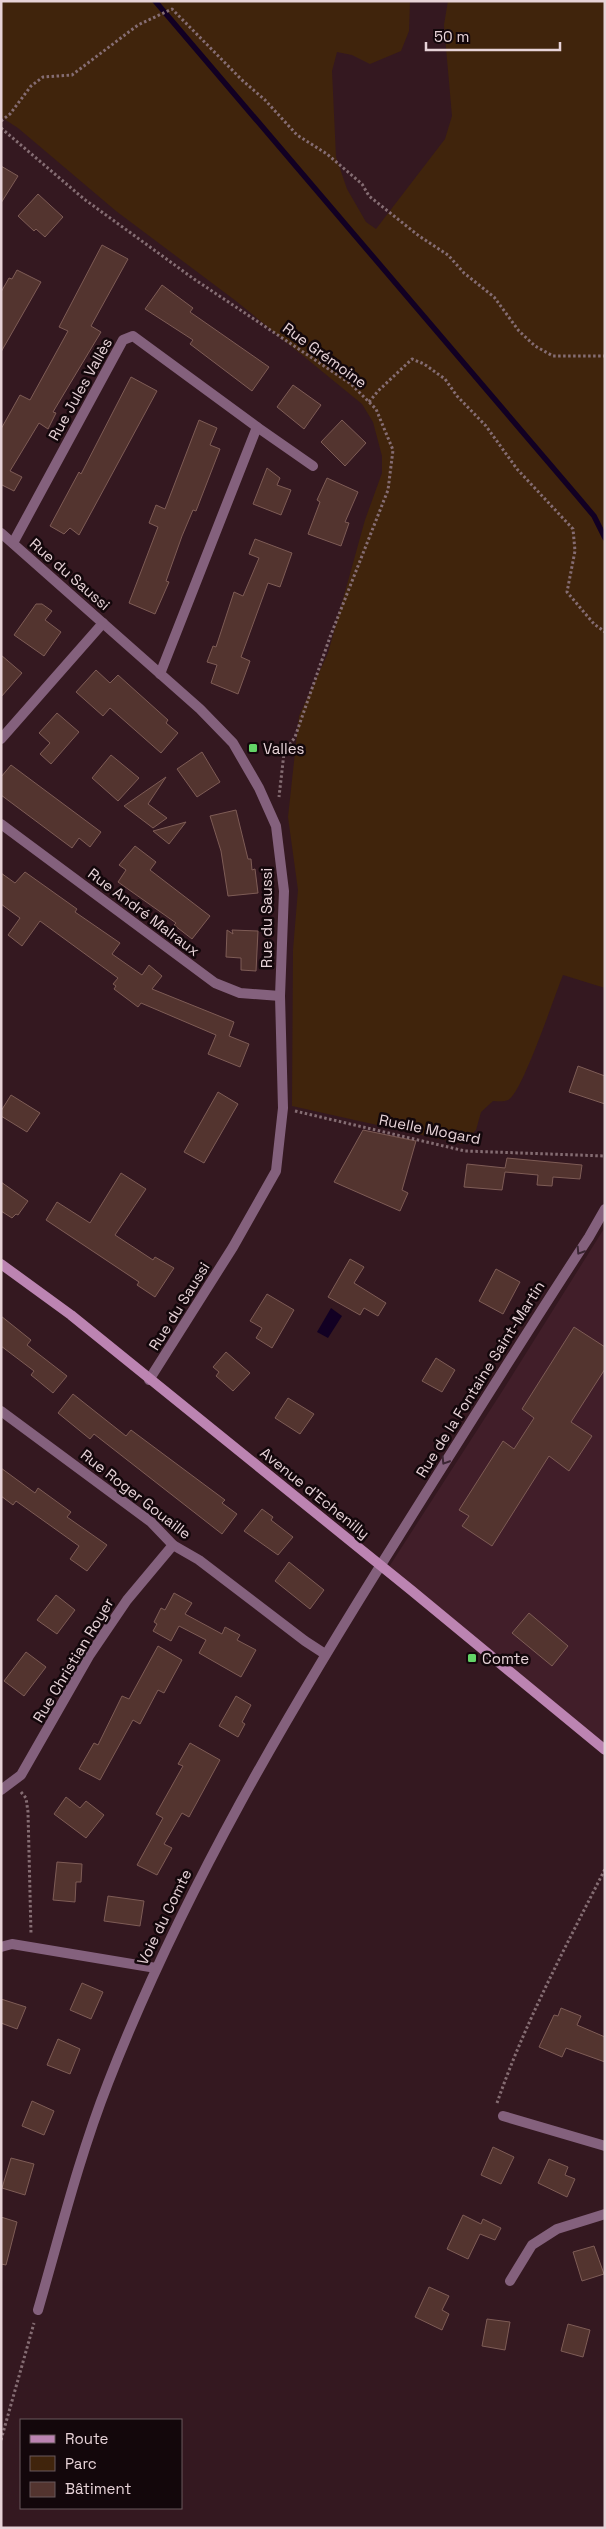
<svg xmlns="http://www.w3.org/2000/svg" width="606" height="2529" viewBox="0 0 606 2529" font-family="'Space Grotesk',sans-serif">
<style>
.built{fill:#411e29}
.green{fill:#40240c}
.water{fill:#120023}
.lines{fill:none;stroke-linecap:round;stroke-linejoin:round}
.stream{stroke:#120023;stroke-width:5.5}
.building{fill:#53342f;stroke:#7e5c56}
.path{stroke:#856d73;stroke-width:3;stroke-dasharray:2.5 2.5;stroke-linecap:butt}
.street{stroke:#84617d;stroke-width:10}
.secondary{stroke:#bc84b2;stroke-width:10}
.oneway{stroke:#3b2633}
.poi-dot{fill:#64d467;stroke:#13070b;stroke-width:2}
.labels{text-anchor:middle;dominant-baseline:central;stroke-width:5;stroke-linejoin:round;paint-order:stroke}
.street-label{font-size:15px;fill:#e7d3d8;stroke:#13070b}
.poi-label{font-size:15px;fill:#e7d3d8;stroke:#13070b;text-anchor:start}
</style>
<rect width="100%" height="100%" fill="#341820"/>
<path class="built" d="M605 1227V1749L387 1570 503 1390Z"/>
<path class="green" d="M1 1H410L409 31 401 51 370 64 352 55 337 52 332 71 336 157 347 189 366 222 376 229 445 139 452 116 444 25 448 1H605V988L563 975C555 994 522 1094 508 1100 504 1102 497 1101 493 1101L481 1112 476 1130 462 1144 292 1106 293 950 298 890 288 817 299 716 328 653 365 520 382 473V456L373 422 362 404 236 301 116 211 18 128 1 117Z"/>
<path class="water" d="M331 1308 342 1316 328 1338 317 1332Z"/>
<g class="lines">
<path class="stream" d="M155 1 578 497 594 516 605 538"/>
</g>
<g class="building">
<path d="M1 166 18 176 1 203Z"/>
<path d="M38 194 63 217 45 237 36 229 34 231 18 216Z"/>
<path d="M102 245 128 259 91 326 101 332 53 412 56 413 48 429 39 423 10 471 22 477 14 491 2 485 1 486V429L20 395 30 400 68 331 59 327Z"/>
<path d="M17 270 41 282 1 352V292L9 278 12 279Z"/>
<path d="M162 285 193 308 190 312 269 367 252 391 190 344 193 340 145 309Z"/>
<path d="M131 377 157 391 79 535 70 528 64 534 50 526 79 472 81 474Z"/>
<path d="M293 385 321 405 304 429 277 407Z"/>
<path d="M199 420 217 428 210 445 220 449 196 511 193 510 182 536 166 581 169 582 155 614 129 603 158 527 149 523 156 505 165 509Z"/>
<path d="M342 420 366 443 345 466 321 442Z"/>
<path d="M267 468 280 478 277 485 291 490 281 515 253 504Z"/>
<path d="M327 478 358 492 345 522 349 523 341 546 308 534 320 502 317 500Z"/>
<path d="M255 539 292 553 280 587 268 583 241 657 250 661 238 694 211 683 217 665 207 662 213 646 216 647 234 592 243 596 259 558 249 554Z"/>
<path d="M36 604H42L52 611 45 620 61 632 44 656 14 635Z"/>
<path d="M1 655 22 673 1 697Z"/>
<path d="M96 670 110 683 118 675 168 720 166 723 178 733 161 753 110 708 103 716 76 692Z"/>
<path d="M57 713 79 732 51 764 40 754 50 743 39 733Z"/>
<path d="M202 752 220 782 197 797 177 769Z"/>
<path d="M111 755 139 778 118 801 92 778Z"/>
<path d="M11 765 101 832 90 847 79 838 72 848 1 795V777Z"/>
<path d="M166 777 148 804 167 818 153 828 124 806Z"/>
<path d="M236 810 248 859H251L252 870 255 869 258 893 228 896 221 851 210 816Z"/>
<path d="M186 822 169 844 153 831Z"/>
<path d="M135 846 156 862 150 870 210 916 192 939 174 925 176 923 118 882 126 870 119 865Z"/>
<path d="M25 872 77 909 75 912 120 943 112 954 142 975 149 965 162 976 152 989 234 1022 229 1036 249 1044 240 1067 208 1054 216 1035 141 1003 138 1007 114 989 116 986 113 984 118 978 40 921 22 946 8 935 20 918 1 904V873L15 883Z"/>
<path d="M227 930 233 934 232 930 258 931 256 971 241 970V958L226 957Z"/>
<path d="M578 1066 605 1076V1104L569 1092Z"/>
<path d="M218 1092 238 1104 204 1163 184 1152Z"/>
<path d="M11 1095 40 1113 27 1132 1 1116V1111Z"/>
<path d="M363 1130 416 1141 402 1190 408 1193 400 1211 334 1182Z"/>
<path d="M507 1158 582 1165 580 1179 553 1177 552 1186 537 1185 538 1175 505 1172 502 1190 464 1187 467 1164 505 1168Z"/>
<path d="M121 1173 146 1189 115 1235 153 1260 155 1257 174 1268 155 1297 137 1285 139 1282 46 1220 57 1202 90 1223Z"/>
<path d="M1 1182 28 1201 18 1215 16 1214 12 1218 1 1211Z"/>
<path d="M350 1259 364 1267 354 1283 386 1303 378 1316 364 1308 360 1315 328 1297Z"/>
<path d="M496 1269 520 1282 503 1314 479 1301Z"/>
<path d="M267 1294 294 1310 272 1348 256 1338 262 1328 250 1321Z"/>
<path d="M1 1316 31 1340 27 1345 67 1376 53 1393 31 1375 34 1371 1 1346Z"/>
<path d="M574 1327 605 1347V1369L571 1422 592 1436 569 1471 549 1456 492 1546 462 1526 469 1516 459 1510 503 1441 514 1449 534 1418 522 1409Z"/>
<path d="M226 1352 250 1373 233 1391 216 1376 219 1372 213 1367Z"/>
<path d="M436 1358 455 1370 442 1392 422 1381Z"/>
<path d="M73 1394 126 1436 131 1430 225 1500 222 1503 237 1514 222 1534 94 1434 90 1439 58 1413Z"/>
<path d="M288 1398 314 1414 300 1434 275 1418Z"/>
<path d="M1 1468 35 1493 38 1488 71 1512 67 1517 107 1545 87 1571 70 1559 79 1546 16 1501 13 1505 1 1496Z"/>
<path d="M262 1509 273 1517 271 1520 293 1537 278 1555 244 1531Z"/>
<path d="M289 1562 324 1590 310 1609 275 1581Z"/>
<path d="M174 1593 192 1603 185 1614 222 1634 225 1627 240 1635 237 1640 256 1650 241 1677 199 1653 206 1640 179 1626 171 1641 153 1631 157 1624 154 1622 161 1608 165 1610Z"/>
<path d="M56 1595 75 1610 57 1634 37 1620Z"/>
<path d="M529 1613 568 1646 552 1666 512 1633Z"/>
<path d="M158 1646 182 1660 164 1693 158 1690 140 1724 133 1720 100 1780 79 1769 94 1743 98 1745 122 1696 129 1699Z"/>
<path d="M26 1652 46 1667 24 1696 4 1681Z"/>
<path d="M236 1696 251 1705 242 1722 245 1724 238 1737 219 1726Z"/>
<path d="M190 1743 220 1760 189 1817 182 1813 164 1844 172 1848 157 1875 137 1865 163 1818 156 1814 183 1766 178 1764Z"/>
<path d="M66 1797 80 1808 86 1801 104 1815 86 1838 54 1814Z"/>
<path d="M57 1862 82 1864 81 1882H76L75 1902 53 1900Z"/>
<path d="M108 1896 144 1901 140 1926 104 1921Z"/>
<path d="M82 1983 103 1992 91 2019 70 2010Z"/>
<path d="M1 1999 26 2007 17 2029 1 2023Z"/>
<path d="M561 2008 581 2016 577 2025 605 2037V2062L566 2048 562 2057 539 2047 554 2015 558 2016Z"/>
<path d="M58 2039 80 2049 70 2074 47 2065Z"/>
<path d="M32 2101 54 2111 44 2135 22 2126Z"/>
<path d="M493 2147 514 2157 501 2184 481 2175Z"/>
<path d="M11 2158 34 2164 25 2195 2 2188Z"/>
<path d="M549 2159 568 2167 565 2175 575 2179 567 2197 538 2183Z"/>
<path d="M463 2215 481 2224 483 2219 501 2228 495 2240 480 2234 468 2259 447 2249Z"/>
<path d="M1 2217 17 2222 6 2265 1 2264Z"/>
<path d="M594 2246 604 2274 582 2281 573 2252Z"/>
<path d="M429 2287 449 2296 442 2310 449 2314 442 2330 415 2317Z"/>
<path d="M487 2319 510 2322 505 2350 482 2346Z"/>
<path d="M568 2324 590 2330 583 2357 561 2351Z"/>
</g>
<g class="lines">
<g class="path">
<path d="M1 121 10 114 31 86 43 77 72 75 138 25 172 9 242 80 265 100 297 135 327 154 362 184 369 196 419 236 448 255 464 273 494 297 519 331 535 346 553 356H605"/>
<path d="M1 128 84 199 194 279 351 384 376 409 393 450 388 490 330 637 295 737 284 753 279 797"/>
<path d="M369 402 378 391 412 359 424 364 445 379 457 396 486 426 517 469 573 529 575 551 567 592 594 624 605 632"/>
<path d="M295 1111 465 1151 605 1156"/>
<path d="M21 1792 26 1798 28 1812 31 1934"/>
<path d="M497 2103C525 2022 566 1946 605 1869"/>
<path d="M1 2440 34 2323"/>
</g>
<g class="street">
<path d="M257 427 313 466"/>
<path d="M1 533 200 709 233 743 259 788 276 826 284 891 280 996 283 1108 276 1171 233 1247 149 1380"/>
<path d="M13 543 123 340 133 336 257 427 160 674"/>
<path d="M1 739 103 623"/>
<path d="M1 824 215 983 240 993 280 996"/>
<path d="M1 1411 151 1522 173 1545 199 1560 305 1641 325 1654"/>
<path d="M1 1790 21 1775 89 1656 127 1600 173 1545"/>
<path d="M1 1947 12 1944 156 1968"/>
<path d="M503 2116 605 2146"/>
<path d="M510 2281 532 2245 557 2229 605 2214"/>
<path d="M38 2310C60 2234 79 2157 108 2083 183 1890 289 1711 399 1536 462 1436 524 1336 589 1237L605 1209"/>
</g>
<path class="secondary" d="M1 1264 71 1315 411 1590 605 1750"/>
</g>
<defs><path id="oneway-chevron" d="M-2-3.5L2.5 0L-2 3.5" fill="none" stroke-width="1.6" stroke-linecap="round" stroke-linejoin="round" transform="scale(1.25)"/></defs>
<g class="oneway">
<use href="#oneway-chevron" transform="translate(580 1251) rotate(123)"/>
<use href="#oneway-chevron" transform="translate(445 1461) rotate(122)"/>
</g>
<g class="poi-dot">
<rect x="248" y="743" width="10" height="10" rx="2.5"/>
<rect x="467" y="1653" width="10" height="10" rx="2.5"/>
</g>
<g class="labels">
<g class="street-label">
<text transform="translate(325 355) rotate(36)">Rue Grémoine</text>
<text transform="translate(80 389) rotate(-61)">Rue Jules Vallès</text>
<text transform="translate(70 574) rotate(41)">Rue du Saussi</text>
<text transform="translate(144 912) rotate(37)">Rue André Malraux</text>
<text transform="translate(266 918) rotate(-90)">Rue du Saussi</text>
<text transform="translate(430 1129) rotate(11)">Ruelle Mogard</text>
<text transform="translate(179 1306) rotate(-58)">Rue du Saussi</text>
<text transform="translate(480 1379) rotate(-58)">Rue de la Fontaine Saint-Martin</text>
<text transform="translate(315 1493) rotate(39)">Avenue d'Echenilly</text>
<text transform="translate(136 1494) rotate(38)">Rue Roger Gouaille</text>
<text transform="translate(73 1660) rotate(-59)">Rue Christian Royer</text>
<text transform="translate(164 1917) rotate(-64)">Voie du Comte</text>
</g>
<g class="poi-label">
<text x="263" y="748">Valles</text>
<text x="482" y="1658">Comte</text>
</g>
</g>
<rect width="606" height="2529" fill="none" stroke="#e7d3d8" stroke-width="5"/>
<rect x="20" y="2419" width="162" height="90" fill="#13070b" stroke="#68595d"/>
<rect x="30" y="2435" width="25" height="8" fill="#bc84b2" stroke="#68595d"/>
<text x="65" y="2444" font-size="15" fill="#e7d3d8">Route</text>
<rect x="30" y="2456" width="25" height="15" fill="#40240c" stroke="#68595d"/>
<text x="65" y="2469" font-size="15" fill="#e7d3d8">Parc</text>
<rect x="30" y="2482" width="25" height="15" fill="#53342f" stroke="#68595d"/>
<text x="65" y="2494" font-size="15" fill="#e7d3d8">Bâtiment</text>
<path d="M426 42v8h134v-8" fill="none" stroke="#e7d3d8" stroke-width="2.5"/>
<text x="434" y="42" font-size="15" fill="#e7d3d8" stroke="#13070b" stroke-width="4" paint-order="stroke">50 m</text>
</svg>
